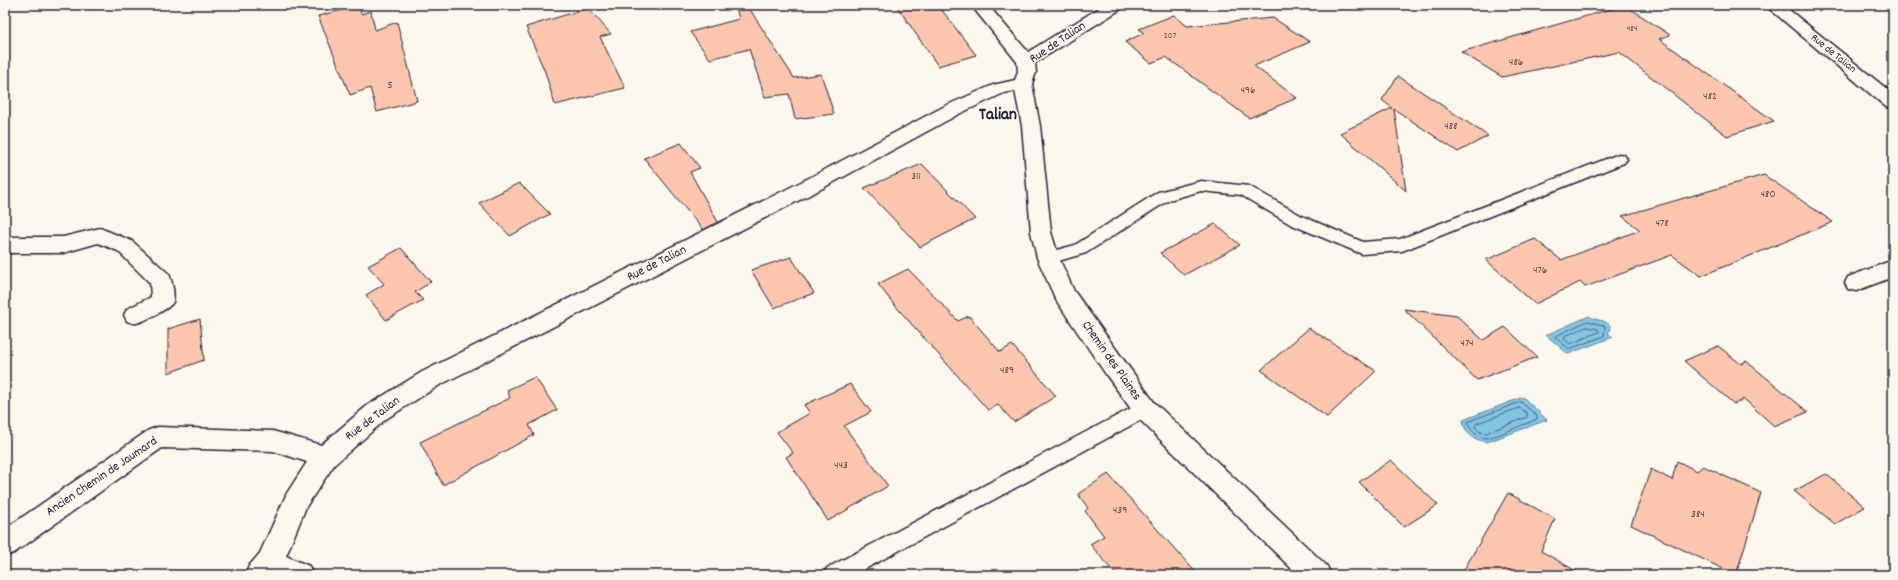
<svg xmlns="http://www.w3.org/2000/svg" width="1898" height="580" viewBox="0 0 1898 580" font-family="Dekko,sans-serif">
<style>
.water{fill:#83c4e4;stroke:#5c83a0}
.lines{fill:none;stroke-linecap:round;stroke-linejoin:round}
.shore{stroke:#49637f;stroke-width:1}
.building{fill:#fcc5ae;stroke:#22223b}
.lane-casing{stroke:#22223b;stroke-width:3}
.street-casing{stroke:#22223b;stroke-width:3}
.lane{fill:#fbf7ec;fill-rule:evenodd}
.street{fill:#fbf7ec;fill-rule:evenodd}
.labels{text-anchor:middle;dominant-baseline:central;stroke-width:3;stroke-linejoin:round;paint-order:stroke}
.far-number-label{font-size:9px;fill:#584b58}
.far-street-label{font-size:11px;fill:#22223b;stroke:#fbf7ec}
.number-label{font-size:11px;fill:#584b58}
.street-label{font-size:13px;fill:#22223b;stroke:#fbf7ec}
.district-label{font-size:17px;font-weight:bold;fill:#22223b;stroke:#fbf7ec}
</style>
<rect width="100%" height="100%" fill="#fbf7ec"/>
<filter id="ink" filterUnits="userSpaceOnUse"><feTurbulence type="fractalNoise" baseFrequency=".025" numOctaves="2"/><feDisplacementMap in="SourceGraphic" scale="8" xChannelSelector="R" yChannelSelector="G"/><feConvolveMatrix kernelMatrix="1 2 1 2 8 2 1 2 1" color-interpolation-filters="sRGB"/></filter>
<g filter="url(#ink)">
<g class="water">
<path d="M1589 316C1596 322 1609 318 1611 329L1608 333 1613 337 1568 354 1546 335Z"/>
<path d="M1523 397 1547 420 1487 442C1474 440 1464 434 1463 420Z"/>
</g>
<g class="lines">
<g class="shore">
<path d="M1588 321 1605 326 1604 336 1569 349 1555 337Z"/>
<path d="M1587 327 1598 329 1599 332 1570 344 1564 339 1565 336Z"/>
<path d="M1521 402 1537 416V419C1527 423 1494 438 1486 438 1477 437 1469 430 1468 422Z"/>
<path d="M1520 408 1528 414 1527 417 1486 433 1480 432 1475 427 1476 424Z"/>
</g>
</g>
<g class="building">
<path d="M743 5H747L794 78 821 74 834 114 795 119 789 94 765 97 749 49 710 59 690 32 739 19 736 8Z"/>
<path d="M896 5H938L976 55 938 66Z"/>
<path d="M1625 5 1670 35 1659 39 1774 121 1727 136 1619 52 1502 77 1461 52Z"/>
<path d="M359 6 361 14 371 11 375 30 397 22 417 101 377 112 370 88 350 95 318 16Z"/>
<path d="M588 8 611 34 600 37 625 88 555 105 545 72 526 27Z"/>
<path d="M1174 15 1187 26 1273 18 1310 42 1254 66 1297 98 1249 118 1166 57 1151 63 1125 42 1144 33 1139 29Z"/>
<path d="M1398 76 1488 136 1458 152 1394 109 1406 191 1340 133 1392 108 1382 100Z"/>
<path d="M681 143 700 168 690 172 718 222 703 230 644 158Z"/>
<path d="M922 164 975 219 920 247 864 188Z"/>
<path d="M1764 175 1833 222 1701 276 1672 255 1585 287 1580 282 1535 304 1486 260 1535 239 1561 260 1640 230 1622 216Z"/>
<path d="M519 183 550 214 510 236 479 203Z"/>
<path d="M1215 224 1240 245 1184 275 1160 253Z"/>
<path d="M401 248 431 282 415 292 423 300 386 320 366 295 384 284 368 266Z"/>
<path d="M791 257 814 293 774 308 751 270Z"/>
<path d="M908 269 958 321 969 316 1000 352 1012 345 1056 396 1014 422 998 405 988 410 892 302 878 284Z"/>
<path d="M1404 309 1457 316 1483 340 1505 327 1537 357 1477 380Z"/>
<path d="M200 319 204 360 168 373V329Z"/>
<path d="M1309 328 1376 371 1327 417 1261 370Z"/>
<path d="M1718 346 1741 364 1746 361 1808 412 1774 426 1744 399 1734 404 1684 361Z"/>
<path d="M535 377 557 410 529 425 534 435 443 485 420 442 510 398 507 390Z"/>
<path d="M850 384 871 412 844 426 888 486 828 521 786 457 793 453 777 432 810 413 804 405Z"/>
<path d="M1391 460 1438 505 1404 527 1359 482Z"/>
<path d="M1677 461 1697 471 1703 466 1761 493 1736 575 1631 525 1651 469 1672 480Z"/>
<path d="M1108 474 1198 575H1116L1090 544 1104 536 1085 511 1088 508 1078 494Z"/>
<path d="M1826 474 1865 507 1835 524 1794 491Z"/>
<path d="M1508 493 1555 519 1541 551 1583 575H1461Z"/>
</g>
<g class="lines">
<g class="lane-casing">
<g id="lane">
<path d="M1619 154 1624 155 1627 159 1624 163 1402 251 1362 254 1290 224 1241 195 1201 191 1169 200 1086 253 1048 264 1042 262 1040 258 1042 254 1075 245 1158 192 1201 181 1249 186 1302 216 1363 242 1400 239Z"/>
<path d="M1145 401 1152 404 1154 409 1152 414 854 575H823L827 568Z"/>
</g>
</g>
<g class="street-casing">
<g id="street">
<path d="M971 5H988L1028 52 1104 5H1123L1121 9 1035 63 1036 72 1032 84 1040 126 1051 232 1059 258 1074 291 1154 402 1327 566 1331 575H1298L1136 416 1105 373 1056 300 1037 258 1031 232 1022 126 1015 91 1004 93 959 114 823 188 438 386 386 419 334 465 306 507 286 556 309 566 313 575H245L249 566 260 553 287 493 307 462 273 451 162 448 14 553 5 556V529L149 430 158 427 273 431 321 445 368 405 422 372 809 178 945 106 993 85 1015 80 1018 72 1017 62Z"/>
<path d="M1765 5H1783L1893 94V109L1886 107Z"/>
<path d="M100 228 132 241 169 274C172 281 175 294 173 302 171 308 143 322 136 323 133 324 130 322 127 321L124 315 127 309 151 297 150 283 118 251 98 243 63 253H5V237H63Z"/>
<path d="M1893 260V277L1856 291 1848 289 1845 283 1848 277Z"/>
</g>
</g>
<use href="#lane" class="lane"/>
<use href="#street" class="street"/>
</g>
</g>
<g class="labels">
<g class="far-number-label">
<text x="1632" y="29">484</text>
<text x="1170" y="36">207</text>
</g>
<g class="far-street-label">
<text transform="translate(1833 54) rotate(39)">Rue de Talian</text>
</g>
<g class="number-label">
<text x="1516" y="63">486</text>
<text x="390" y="86">5</text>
<text x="1248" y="91">496</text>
<text x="1710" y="97">482</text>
<text x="1451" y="127">488</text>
<text x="916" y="177">311</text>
<text x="1768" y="195">480</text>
<text x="1662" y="224">478</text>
<text x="1540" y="271">476</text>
<text x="1467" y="344">474</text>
<text x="1007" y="371">489</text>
<text x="841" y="466">443</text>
<text x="1120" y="511">439</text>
<text x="1698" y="515">384</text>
</g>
<g class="street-label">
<text transform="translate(1058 43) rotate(-34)">Rue de Talian</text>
<text transform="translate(657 264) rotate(-27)">Rue de Talian</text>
<text transform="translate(1111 361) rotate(55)">Chemin des Plaines</text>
<text transform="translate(373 419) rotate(-37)">Rue de Talian</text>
<text transform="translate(102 477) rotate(-34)">Ancien Chemin de Jaumard</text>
</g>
<g class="district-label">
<text x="998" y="116">Talian</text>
</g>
</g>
<rect width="1898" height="580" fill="none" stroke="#fbf7ec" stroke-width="20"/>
<rect x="10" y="10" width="1878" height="560" fill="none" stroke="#22223b" stroke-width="1.5" filter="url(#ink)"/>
</svg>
